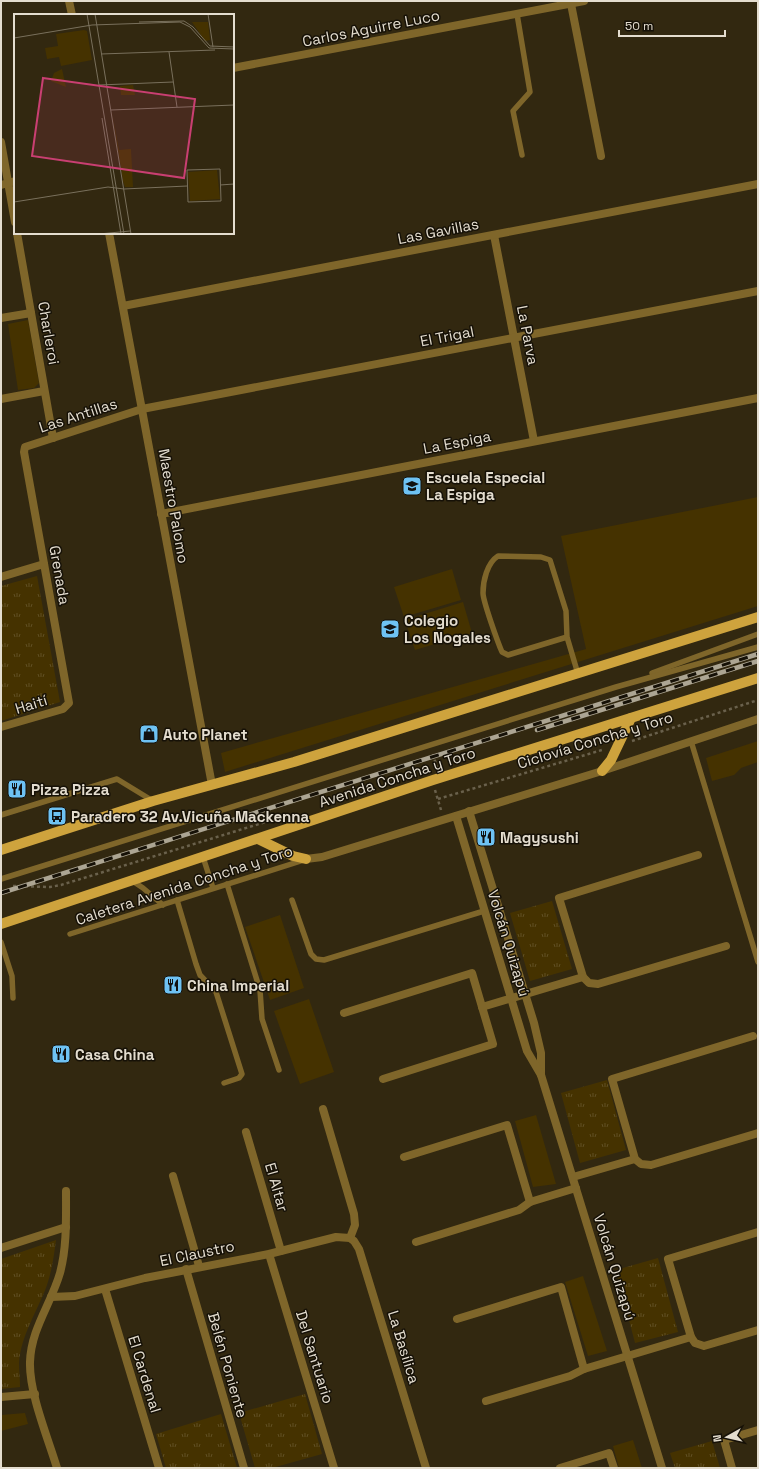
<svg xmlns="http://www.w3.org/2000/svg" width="759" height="1469" viewBox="0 0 759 1469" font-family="'Space Grotesk',sans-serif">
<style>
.grass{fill:#453200}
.park{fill:url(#park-tufts)}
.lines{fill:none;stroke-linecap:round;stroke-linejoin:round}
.path{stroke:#6a614c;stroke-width:2.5;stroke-dasharray:3 3;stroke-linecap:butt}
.service{stroke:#7f662a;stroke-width:5.5}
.minor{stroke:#7f662a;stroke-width:8}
.tertiary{stroke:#7f662a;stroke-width:8}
.primary{stroke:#cea33d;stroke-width:10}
.rail-casing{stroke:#aca593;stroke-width:4.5}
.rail{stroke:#161107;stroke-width:3;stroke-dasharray:9;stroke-linecap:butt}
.labels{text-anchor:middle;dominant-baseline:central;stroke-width:3;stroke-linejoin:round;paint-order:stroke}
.street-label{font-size:15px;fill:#e4ddcf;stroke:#161107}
.poi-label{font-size:15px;font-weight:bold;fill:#e4ddcf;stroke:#161107;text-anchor:start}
.inset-road{fill:none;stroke:#79705c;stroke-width:1}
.view{fill:#c93f72;fill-opacity:0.15;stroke:#c93f72;stroke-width:2}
.inset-edge{fill:none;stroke:#e4ddcf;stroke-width:2}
</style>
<defs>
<pattern id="park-tufts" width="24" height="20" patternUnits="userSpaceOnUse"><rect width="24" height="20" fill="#453200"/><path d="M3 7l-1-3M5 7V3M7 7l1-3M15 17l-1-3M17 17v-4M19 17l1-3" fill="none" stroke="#604f24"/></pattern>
</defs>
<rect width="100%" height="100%" fill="#322810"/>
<g class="grass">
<path d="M28 320 39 383 34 388 18 390 8 324Z"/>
<path d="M758 497V606L225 772 221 753 586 649 561 536Z"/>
<path d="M452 569 461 600 404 617 394 587Z"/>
<path d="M463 602 472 633 415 650 405 620Z"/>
<path d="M758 741V762L741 768 734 775 712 781 706 758Z"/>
<path d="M280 915 304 988 270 1000 245 927Z"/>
<path d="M309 999 334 1072 300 1084 274 1011Z"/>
<path d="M536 1115 556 1184 533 1187 515 1121Z"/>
<path d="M583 1276 607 1351 588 1356 565 1282Z"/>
<path d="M25 1413 28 1424 1 1431V1415Z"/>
<path d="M633 1440 642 1468H619L613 1446Z"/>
</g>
<g class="park">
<path d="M37 576 60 702 1 721V586Z"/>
<path d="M552 901 572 969 530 981 510 913Z"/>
<path d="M607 1080 626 1150 580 1163 561 1093Z"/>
<path d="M56 1240C54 1255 52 1270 47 1285 38 1310 21 1335 19 1363 19 1371 20 1379 20 1387L1 1389V1259Z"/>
<path d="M658 1258 678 1332 635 1343 616 1270Z"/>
<path d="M305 1394 322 1454 272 1468H255L239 1413Z"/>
<path d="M221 1414 237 1468H166L156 1434Z"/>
<path d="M712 1441 720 1468H675L670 1453Z"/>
</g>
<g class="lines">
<g class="path">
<path d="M632 741 758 700"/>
<path d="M433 754 437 768"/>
<path d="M435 790 441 810"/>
<path d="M438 799 602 750"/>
<path d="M13 886 50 887 61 885 272 820"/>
</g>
<g class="service">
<path d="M517 14 530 92 513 111 522 155"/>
<path d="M567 637 508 655 502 652C498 643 483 601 483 593 483 581 487 563 498 556L541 557 550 560 566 611 567 637 578 674"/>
<path d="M652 673 758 634"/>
<path d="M691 741 758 962"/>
<path d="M1 815 117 779 153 801"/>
<path d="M203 857 213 888"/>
<path d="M1 879 616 687 758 647"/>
<path d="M131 880 143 888 163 905"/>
<path d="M227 884 260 990 262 1019 279 1070"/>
<path d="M177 900 196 964 200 975 216 992 242 1074 239 1078 224 1083"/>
<path d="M292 900 311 954 316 959 324 960 484 911"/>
<path d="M70 934 304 860"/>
<path d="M1 942 12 976 13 998"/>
</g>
<g class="minor">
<path d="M571 4 601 156"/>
<path d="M233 68 584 1"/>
<path d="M1 142 15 222"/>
<path d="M17 233 53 438"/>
<path d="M494 235 534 441"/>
<path d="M123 306 758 184"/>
<path d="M1 318 31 313"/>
<path d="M1 399 44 391"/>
<path d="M161 514 758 398"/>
<path d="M1 577 44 564"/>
<path d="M1 727 63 709 69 703 24 452 25 447 142 409 758 291"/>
<path d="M469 811 534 1023 541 1053V1075L662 1468"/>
<path d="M456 816 527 1051 541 1075"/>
<path d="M698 855 559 898 583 977 589 983 598 984 726 946"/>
<path d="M482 1007 583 977"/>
<path d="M344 1013 472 973 493 1044 383 1079"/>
<path d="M753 1036 612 1079 635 1159 641 1164 651 1165 758 1133"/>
<path d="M323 1109 354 1214 355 1225 350 1238"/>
<path d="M246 1132 281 1251"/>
<path d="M404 1157 507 1125 530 1202"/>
<path d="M173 1176 199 1266"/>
<path d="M573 1177 635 1159"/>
<path d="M758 1232 668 1259 691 1337 695 1343 704 1346 758 1330"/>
<path d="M416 1242 519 1210 530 1202 576 1188"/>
<path d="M1 1248 66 1227"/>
<path d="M269 1254 334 1468"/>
<path d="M186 1269 244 1468"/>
<path d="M105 1289 159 1468"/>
<path d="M51 1297 75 1296 145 1278 269 1254 336 1237 350 1238 354 1241 359 1249 426 1468"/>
<path d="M457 1319 561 1287 584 1369"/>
<path d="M1 1397 35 1394"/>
<path d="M486 1401 570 1376 584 1369 691 1337"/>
<path d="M57 1468C48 1438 29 1393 30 1362 31 1329 51 1304 60 1273 67 1247 66 1219 66 1191"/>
<path d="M560 1468 609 1453 614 1468"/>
<path d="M732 1468 724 1440 758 1430"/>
</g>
<g class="tertiary">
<path d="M69 1 72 15"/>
<path d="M1 185 15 181"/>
<path d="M109 233 212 785"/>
<path d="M306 859 322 857 602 771 758 719"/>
</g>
<g class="primary">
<path d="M602 771 611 760 631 718"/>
<path d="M258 839 293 856 306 859"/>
<path d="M1 850 153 801 294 762 758 617"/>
<path d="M1 924 433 780 758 678"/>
</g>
<g class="rail-casing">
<g id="rail">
<path d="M537 730 758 661"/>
<path d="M1 893 758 654"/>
</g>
</g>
<use href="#rail" class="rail"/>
</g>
<defs>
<g id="school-square" transform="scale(1)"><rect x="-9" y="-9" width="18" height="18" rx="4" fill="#6ec2f3" stroke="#161107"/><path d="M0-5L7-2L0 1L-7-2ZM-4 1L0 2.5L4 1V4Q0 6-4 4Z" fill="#111"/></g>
<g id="shop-square" transform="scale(1)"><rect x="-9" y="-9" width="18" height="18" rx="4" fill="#6ec2f3" stroke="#161107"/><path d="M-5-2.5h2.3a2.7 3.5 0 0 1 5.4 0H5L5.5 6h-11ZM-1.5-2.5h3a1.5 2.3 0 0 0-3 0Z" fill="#111"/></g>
<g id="restaurant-square" transform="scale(1)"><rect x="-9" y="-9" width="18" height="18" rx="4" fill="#6ec2f3" stroke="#161107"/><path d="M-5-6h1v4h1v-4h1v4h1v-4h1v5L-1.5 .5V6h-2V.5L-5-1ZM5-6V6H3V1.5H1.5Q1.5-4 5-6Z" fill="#111"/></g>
<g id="bus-square" transform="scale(1)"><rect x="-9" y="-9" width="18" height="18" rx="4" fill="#6ec2f3" stroke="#161107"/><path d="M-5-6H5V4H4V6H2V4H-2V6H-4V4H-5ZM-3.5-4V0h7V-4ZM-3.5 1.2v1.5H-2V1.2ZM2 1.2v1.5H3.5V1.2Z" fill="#111"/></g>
</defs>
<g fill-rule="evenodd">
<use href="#school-square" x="412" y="486"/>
<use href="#school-square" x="390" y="629"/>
<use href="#shop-square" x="149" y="734"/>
<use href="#restaurant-square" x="17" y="789"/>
<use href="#bus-square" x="57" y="816"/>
<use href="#restaurant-square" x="486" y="837"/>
<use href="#restaurant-square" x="173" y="985"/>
<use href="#restaurant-square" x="61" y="1054"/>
</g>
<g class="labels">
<g class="street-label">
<text transform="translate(371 28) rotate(-11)">Carlos Aguirre Luco</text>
<text transform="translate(438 231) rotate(-11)">Las Gavillas</text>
<text transform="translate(49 333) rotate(80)">Charleroi</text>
<text transform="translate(528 335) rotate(79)">La Parva</text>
<text transform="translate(447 336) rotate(-11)">El Trigal</text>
<text transform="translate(78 415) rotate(-18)">Las Antillas</text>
<text transform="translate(457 442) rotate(-11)">La Espiga</text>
<text transform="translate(174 506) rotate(80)">Maestro Palomo</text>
<text transform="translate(60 575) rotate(80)">Grenada</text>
<text transform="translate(31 704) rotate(-17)">Haití</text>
<text transform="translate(595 740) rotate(-17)">Ciclovía Concha y Toro</text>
<text transform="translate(397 777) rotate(-18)">Avenida Concha y Toro</text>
<text transform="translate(184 885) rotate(-18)">Caletera Avenida Concha y Toro</text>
<text transform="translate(509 943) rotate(73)">Volcán Quizapú</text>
<text transform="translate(277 1187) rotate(74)">El Altar</text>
<text transform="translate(197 1253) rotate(-12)">El Claustro</text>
<text transform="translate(615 1267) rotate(73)">Volcán Quizapú</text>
<text transform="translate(404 1347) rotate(73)">La Basílica</text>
<text transform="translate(315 1357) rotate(73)">Del Santuario</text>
<text transform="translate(228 1365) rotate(74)">Belén Poniente</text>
<text transform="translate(145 1374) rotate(73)">El Cardenal</text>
</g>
<g class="poi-label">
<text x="426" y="477">Escuela Especial<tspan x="426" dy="17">La Espiga</tspan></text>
<text x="404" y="620">Colegio<tspan x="404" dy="17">Los Nogales</tspan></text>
<text x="163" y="734">Auto Planet</text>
<text x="31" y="789">Pizza Pizza</text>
<text x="71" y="816">Paradero 32 Av.Vicuña Mackenna</text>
<text x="500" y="837">Magysushi</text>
<text x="187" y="985">China Imperial</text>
<text x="75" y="1054">Casa China</text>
</g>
</g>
<g transform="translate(14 14)">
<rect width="220" height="220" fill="#322810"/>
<path d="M98 97 105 136 117 135 119 173H111L109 167Z" fill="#453200"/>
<path d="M178 8H194L196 26 191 27ZM70 16 73 17 78 46 47 52 45 43 33 45 31 34 44 32 42 20ZM48 55 52 73 37 67 40 59ZM119 71 121 81H107L106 72ZM203 156 206 185 176 187 174 158Z" fill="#453200"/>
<path class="inset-road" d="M73 0 110 220M81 0 117 220M194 0 199 33M125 8 170 7 179 13 196 32 220 33M0 24 78 11 166 8 176 13 195 34 220 35M155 38 163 93M87 40 201 36M85 71 159 68M97 96 220 91M88 104 107 220M206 155 207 187 174 188 173 156ZM206 171 220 170M0 188 94 173 110 175 173 172M85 220 116 217"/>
<path class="view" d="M29 64 181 85 170 164 18 142Z"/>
<rect width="220" height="220" class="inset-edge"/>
</g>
<rect width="759" height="1469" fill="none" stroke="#e4ddcf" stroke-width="4"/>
<g transform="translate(727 1437) rotate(262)" stroke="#161107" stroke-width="3" paint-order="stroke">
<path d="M0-3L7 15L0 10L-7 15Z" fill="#e4ddcf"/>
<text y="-6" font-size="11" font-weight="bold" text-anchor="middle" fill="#e4ddcf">N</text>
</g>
<path d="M619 30v6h106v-6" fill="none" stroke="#e4ddcf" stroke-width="2"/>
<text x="625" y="30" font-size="12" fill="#e4ddcf" stroke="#161107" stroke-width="3" paint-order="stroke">50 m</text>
</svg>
